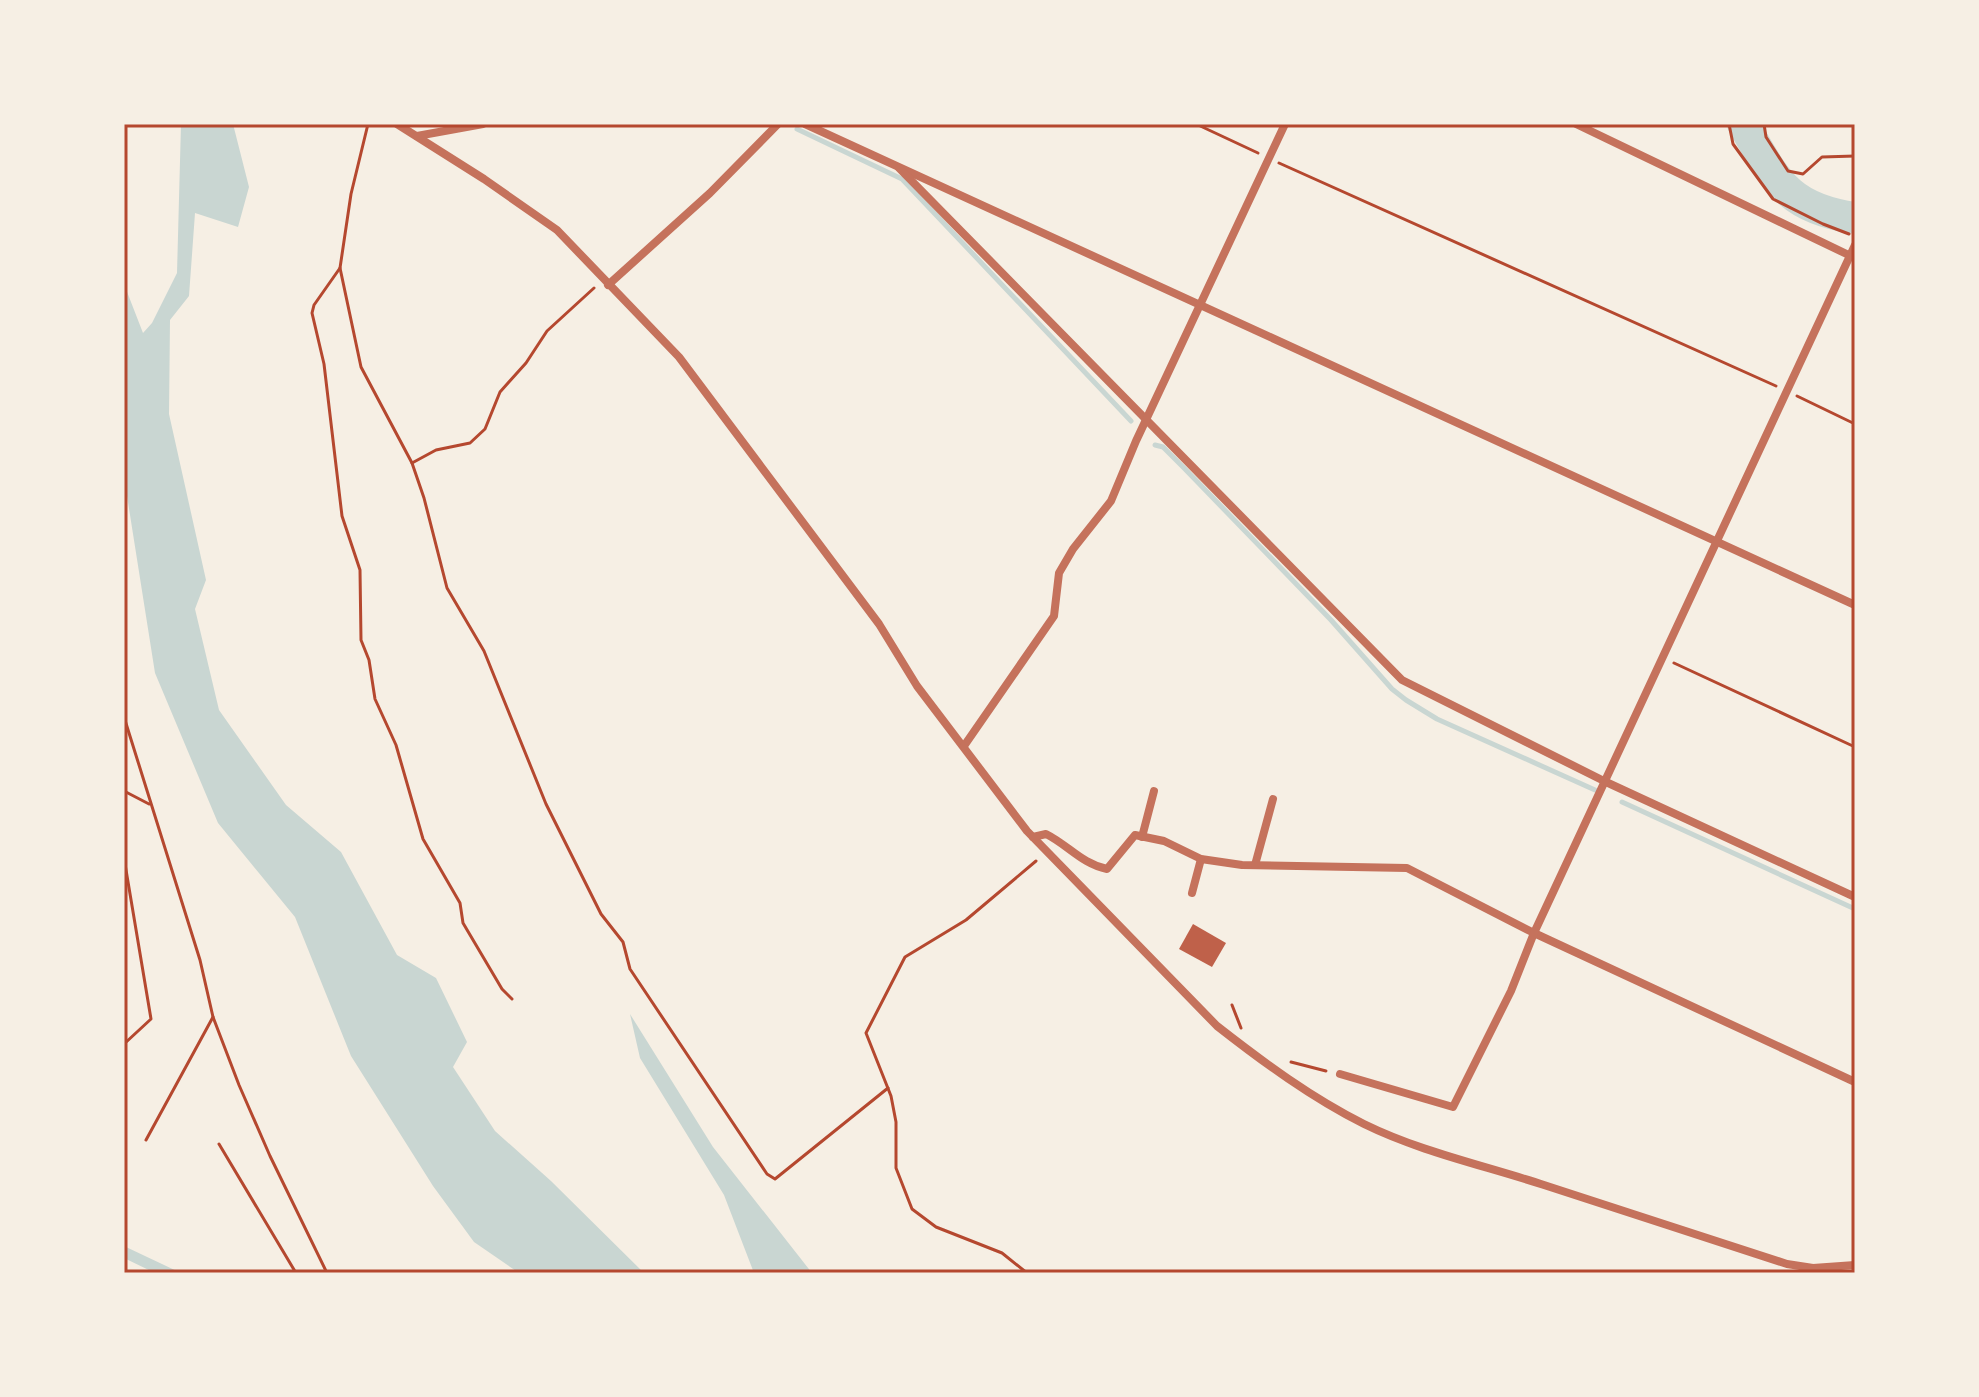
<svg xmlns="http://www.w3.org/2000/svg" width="1979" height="1397" viewBox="0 0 1979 1397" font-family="Manrope,sans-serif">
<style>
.water{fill:#c9d6d2}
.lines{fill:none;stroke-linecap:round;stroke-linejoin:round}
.stream{stroke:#c9d6d2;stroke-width:5}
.river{stroke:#c9d6d2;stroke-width:32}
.building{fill:#bf614a}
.path{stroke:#b5482f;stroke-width:3}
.minor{stroke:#c5725c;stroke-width:8}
.neatline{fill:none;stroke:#b5482f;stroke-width:3}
</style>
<rect width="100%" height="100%" fill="#f6efe4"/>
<g class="water">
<path d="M181 124H233L249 187 238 227 195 213 189 296 170 320 169 414 206 580 195 609 219 710 286 805 341 852 397 955 436 978 467 1042 453 1067 495 1131 551 1181 644 1273H519L474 1242 433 1186 351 1056 295 917 218 823 155 673 124 477V284L143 333 152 323 177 273Z"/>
<path d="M630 1014 713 1147 812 1273H754L724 1195 640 1058Z"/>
<path d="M124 1245 126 1247 181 1273H155L124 1258Z"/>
</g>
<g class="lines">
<g class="stream">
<path d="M797 129 902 179 1131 421"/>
<path d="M1155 445 1163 447 1184 468 1331 620 1392 689 1406 700 1437 719 1595 790"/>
<path d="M1622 802 1855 909"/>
</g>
<path class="river" d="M1743 124C1776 180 1786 208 1855 218"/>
</g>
<path class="building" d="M1193 924 1226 943 1212 967 1179 949Z"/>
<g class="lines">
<g class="path">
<path d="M368 124 351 194 340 268 314 305 312 313 324 364 342 516 360 570 361 640 369 660 375 699 396 745 423 839 460 903 463 923 502 989 512 999"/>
<path d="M1196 124 1258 153"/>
<path d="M1729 124 1733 144 1773 199 1823 224 1849 234"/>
<path d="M1764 124 1766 137 1788 171 1803 174 1822 157 1855 156"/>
<path d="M1279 163 1776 386"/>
<path d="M340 268 361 367 412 463 424 498 447 588 484 651 546 804 601 914 623 942 630 969 767 1174 775 1179 888 1088"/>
<path d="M1797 396 1855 424"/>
<path d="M412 463 436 450 470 443 485 429 500 392 526 363 547 331 594 288"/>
<path d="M1674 663 1855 747"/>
<path d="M124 717 200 960 213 1017 239 1085 270 1156 327 1273"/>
<path d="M124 791 149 804"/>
<path d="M124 858 151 1019 124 1044"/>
<path d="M1232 1005 1241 1028"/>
<path d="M1291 1062 1326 1071"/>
<path d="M146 1140 213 1017"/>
<path d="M219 1144 296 1273"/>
<path d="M1027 1273 1002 1253 936 1227 912 1209 896 1168V1122L891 1096 866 1033 905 957 966 920 1036 861"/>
</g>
<g class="minor">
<path d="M397 124 484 179 557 230 679 357 879 624 917 686 1027 831 1217 1026C1263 1062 1312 1098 1364 1124 1421 1152 1483 1165 1544 1185 1625 1211 1706 1238 1787 1264L1813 1268 1855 1265"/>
<path d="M805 124 1855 605"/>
<path d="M1576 124 1855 258"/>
<path d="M417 136 483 124"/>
<path d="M899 168 1402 680 1606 782 1855 897"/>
<path d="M608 285 710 193 778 124"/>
<path d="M964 746 1054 616 1059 573 1073 549 1111 501 1136 441 1285 124"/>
<path d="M1033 837 1046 834C1068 845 1082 864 1107 869L1135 835 1164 841 1201 859 1242 865 1407 868 1534 933 1855 1082"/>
<path d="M1142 837 1154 791"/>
<path d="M1255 865 1273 799"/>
<path d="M1192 893 1201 859"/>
<path d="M1340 1074 1453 1107 1511 991 1534 933 1855 245"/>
</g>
</g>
<rect width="1979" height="1397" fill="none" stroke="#f6efe4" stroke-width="252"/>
<rect x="126" y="126" width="1727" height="1145" class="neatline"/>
</svg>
